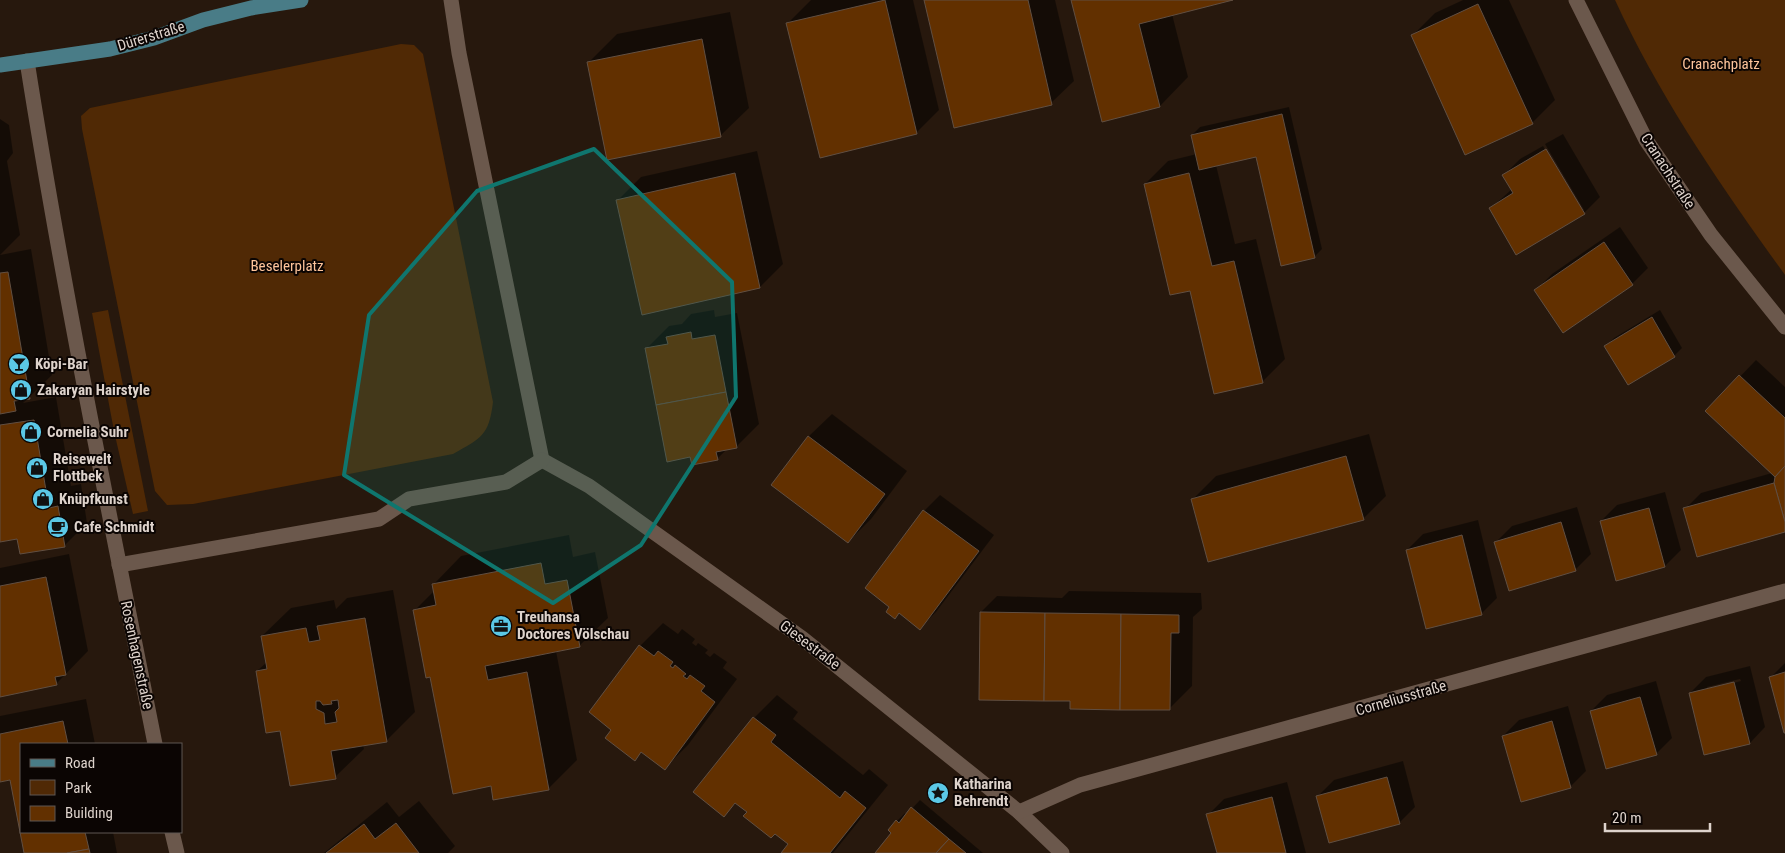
<svg xmlns="http://www.w3.org/2000/svg" width="1785" height="853" viewBox="0 0 1785 853" font-family="'Roboto Condensed',sans-serif">
<style>
.green{fill:#502905}
.shadow{fill:#0007;fill-rule:evenodd}
.building{fill:#623000;stroke:#614f42;fill-rule:evenodd}
.lines{fill:none;stroke-linecap:round;stroke-linejoin:round}
.minor{stroke:#6b584c;stroke-width:15}
.major{stroke:#497c87;stroke-width:15}
.marked{fill:#0f766e;fill-opacity:0.2;stroke:#0f766e;stroke-width:4;stroke-linejoin:round}
.labels{text-anchor:middle;dominant-baseline:central;stroke-width:4;stroke-linejoin:round;paint-order:stroke}
.street-label{font-size:15px;fill:#ded3cc;stroke:#0b0503}
.park-label{font-size:15px;fill:#fec49b;stroke:#0b0503}
.poi-label{font-size:15px;font-weight:bold;fill:#ded3cc;stroke:#0b0503;text-anchor:start}
</style>
<rect width="100%" height="100%" fill="#27180d"/>
<g class="green">
<path d="M1615 0H1785V275C1722 188 1660 98 1615 0Z"/>
<path d="M401 44 414 45 423 54 493 402C489 436 481 438 453 454L193 504 167 505 155 491 82 129 81 116 90 108Z"/>
<path d="M108 310 148 511 133 514 114 431 92 313Z"/>
</g>
<g class="shadow">
<path d="M811 0H913L939 110 916 133 788 23Z"/>
<path d="M925 0H1055L1074 81 1051 103Z"/>
<path d="M1072 0H1228L1172 14 1188 77 1160 106 1103 120Z"/>
<path d="M1463 0H1509L1555 100 1532 123 1412 36 1435 13Z"/>
<path d="M730 12 749 108 720 136 589 62 617 34Z"/>
<path d="M1289 107 1322 249 1314 257 1257 156 1216 165 1235 244 1256 239 1285 359 1262 382 1191 289 1145 184 1168 161 1197 154 1192 135 1200 127Z"/>
<path d="M0 119 9 125 13 153 7 161 20 235 0 255 31 249 52 375 23 403 56 397 71 486 81 484 87 523 64 546 18 538 0 541Z"/>
<path d="M1563 134 1600 197 1584 213 1490 209 1512 189 1504 175 1520 159 1543 146 1581 210H1584L1545 144Z"/>
<path d="M757 151 783 264 760 287 618 200 641 177Z"/>
<path d="M1620 227 1648 268 1632 284 1536 290 1552 274Z"/>
<path d="M714 310 715 317 737 313 759 424 736 447 727 449 717 459 646 349 669 326 682 324 691 314Z"/>
<path d="M1660 310 1682 348 1674 356 1606 346 1614 338Z"/>
<path d="M1756 360 1785 387V530L1685 509 1701 493 1772 473 1707 411Z"/>
<path d="M832 414 907 471 871 519 848 542 773 485 809 436Z"/>
<path d="M1369 434 1386 496 1363 519 1193 499 1216 476Z"/>
<path d="M1665 492 1681 550 1665 566 1617 579 1601 521 1617 505Z"/>
<path d="M940 495 994 535 936 612 920 628 924 511Z"/>
<path d="M1577 507 1591 554 1575 570 1496 542 1512 526Z"/>
<path d="M1478 520 1497 598 1481 614 1407 550 1423 534Z"/>
<path d="M569 535 573 557 595 552 608 618 579 646 556 651 577 760 549 788 492 785 431 676 415 610 434 591 433 585 461 556Z"/>
<path d="M69 554 88 651 56 684 0 696V568Z"/>
<path d="M393 590 415 712 386 741 363 745 364 749 335 777 281 730 257 671 267 662 262 636 291 608 334 600 336 609 347 598Z"/>
<path d="M1069 591 1201 593 1202 609 1193 617 1192 686 1169 709 1072 700 981 612 997 596 1062 598Z"/>
<path d="M663 623 678 634 682 629 695 639 692 643 696 646 698 643 708 650 705 653 710 657 714 653 727 662 723 668 737 679 688 745 665 768 642 751 635 759 613 729 591 712 640 646Z"/>
<path d="M1785 663V731L1771 677Z"/>
<path d="M1750 666 1765 727 1750 743 1690 693 1706 677ZM1740 679 1741 681 1707 690V687Z"/>
<path d="M1656 681 1672 738 1656 754 1591 711 1607 695Z"/>
<path d="M777 695 798 712 793 719 863 775 869 769 888 785 833 853H782L789 844 737 802 724 815 695 792 754 718Z"/>
<path d="M86 699 95 744H21V832H113L117 853H25L11 778 0 780V716Z"/>
<path d="M1568 706 1586 771 1570 787 1503 736 1519 720Z"/>
<path d="M1403 761 1415 807 1399 823 1318 796 1334 780Z"/>
<path d="M1287 782 1306 853H1218L1208 815 1224 799Z"/>
<path d="M920 800 983 853H877L893 833 890 830 897 821 905 813 906 815Z"/>
<path d="M419 801 455 846 448 853H324L387 802 399 817Z"/>
</g>
<g class="building">
<path d="M885 0 917 134 820 158 786 23Z"/>
<path d="M924 0H1028L1052 105 954 128Z"/>
<path d="M1071 0H1233L1139 24 1160 107 1102 122Z"/>
<path d="M1478 4 1533 124 1465 155 1411 35Z"/>
<path d="M702 39 721 137 607 160 587 62Z"/>
<path d="M1282 114 1315 258 1281 266 1256 157 1199 170 1191 135Z"/>
<path d="M1546 149 1585 214 1516 255 1489 208 1513 193 1502 175Z"/>
<path d="M735 173 760 288 642 315 616 200Z"/>
<path d="M1189 173 1212 266 1234 261 1263 383 1214 394 1190 291 1170 295 1144 184Z"/>
<path d="M1604 242 1633 285 1563 333 1534 290Z"/>
<path d="M8 272 30 399 14 401 16 411 0 414V273Z"/>
<path d="M1652 317 1675 357 1628 385 1604 346Z"/>
<path d="M691 332 692 339 715 335 726 392 656 405 645 348 668 344 666 337Z"/>
<path d="M1739 375 1785 418V466L1775 477 1705 411Z"/>
<path d="M726 392 737 448 716 452 718 460 692 465 690 457 667 462 656 405Z"/>
<path d="M34 420 49 508 58 506 65 547 20 554 17 539 0 542V425Z"/>
<path d="M808 436 885 494 848 543 771 485Z"/>
<path d="M1346 456 1364 520 1208 562 1191 499Z"/>
<path d="M1785 466V522L1774 483 1775 477Z"/>
<path d="M1774 483 1785 522V532L1697 557 1683 508Z"/>
<path d="M1649 508 1665 567 1616 581 1600 521Z"/>
<path d="M923 510 979 551 920 630 899 613 895 619 886 612 889 607 865 588Z"/>
<path d="M1561 522 1576 571 1509 591 1494 542Z"/>
<path d="M1462 535 1482 615 1426 629 1406 550Z"/>
<path d="M541 563 545 584 567 580 580 647 485 666 488 680 527 672 549 790 493 800 491 786 453 794 430 677 426 678 413 610 436 605 432 584Z"/>
<path d="M46 577 66 675 55 677 57 685 0 697V586Z"/>
<path d="M980 612 1045 613 1044 701 979 700Z"/>
<path d="M1045 613 1121 614 1120 710 1070 709V701H1044Z"/>
<path d="M1121 614 1179 615V633H1171L1170 710H1120Z"/>
<path d="M365 618 387 742 331 751 336 779 290 786 280 731 266 733 256 671 267 669 261 636 306 628 309 642 320 640 317 626ZM338 700 339 708 335 712 337 722 325 724 324 713 316 709V701H320L323 705 332 704 331 701Z"/>
<path d="M639 645 654 656 658 651 673 662 670 666 673 668 675 665 686 674 683 676 687 679 690 675 705 686 701 691 715 702 665 770 641 752 635 761 605 738 611 730 589 712Z"/>
<path d="M1785 672V733H1784L1769 677Z"/>
<path d="M1734 682 1750 744 1704 755 1689 693Z"/>
<path d="M1640 697 1657 755 1606 769 1590 711Z"/>
<path d="M753 717 776 735 771 742 840 798 845 791 866 808 830 853H781L788 844 775 834 771 838 743 816 747 812 735 803 724 817 693 792Z"/>
<path d="M63 721 68 744H21V832H85L89 849 67 853H24L10 780 0 782V734Z"/>
<path d="M1552 721 1571 788 1521 802 1502 736Z"/>
<path d="M1387 777 1400 824 1329 843 1316 796Z"/>
<path d="M1272 797 1286 853H1217L1206 814Z"/>
<path d="M911 807 949 839 936 853H875L891 833 888 830 896 820 899 823Z"/>
<path d="M396 823 419 853H326L364 824 375 839Z"/>
<path d="M949 839 966 853H936Z"/>
<path d="M89 849 90 853H67Z"/>
</g>
<g class="lines">
<g class="minor">
<path d="M451 0 459 53 542 460"/>
<path d="M1576 0 1646 140 1711 235 1785 327"/>
<path d="M27 61C63 290 110 517 155 744"/>
<path d="M542 460 589 486 802 638 1019 812 1062 853"/>
<path d="M119 565 379 519 409 499 506 482 542 460"/>
<path d="M1019 812 1080 785 1785 591"/>
<path d="M172 832 177 853"/>
</g>
<path class="major" d="M0 65 110 49 154 38 203 20 251 8 301 0"/>
</g>
<path class="marked" d="M594 149 732 282 736 397 641 545 553 603 344 475 369 315 477 191Z"/>
<defs>
<g id="bar-disc" transform="scale(1.125)"><circle r="9.5" fill="#5bc8e6" stroke="#0b0503"/><path d="M-6-5H6L.8 .8V4.5H3.5V6h-7V4.5H-.8V.8Z" fill="#111"/></g>
<g id="shop-disc" transform="scale(1.125)"><circle r="9.5" fill="#5bc8e6" stroke="#0b0503"/><path d="M-5-2.5h2.3a2.7 3.5 0 0 1 5.4 0H5L5.5 6h-11ZM-1.5-2.5h3a1.5 2.3 0 0 0-3 0Z" fill="#111"/></g>
<g id="cafe-disc" transform="scale(1.125)"><circle r="9.5" fill="#5bc8e6" stroke="#0b0503"/><path d="M-5.5-4.5H6V0H3Q3 3.5 0 3.5H-2.5Q-5.5 3.5-5.5 0ZM3-3.2v2h1.7v-2ZM-6 4.5H4V6H-6Z" fill="#111"/></g>
<g id="office-disc" transform="scale(1.125)"><circle r="9.5" fill="#5bc8e6" stroke="#0b0503"/><path d="M-6-3h4V-5.5h4V-3h4V5H-6ZM-1-4.5V-3h2v-1.5ZM-6 0V1H6V0Z" fill="#111"/></g>
<g id="sight-disc" transform="scale(1.125)"><circle r="9.5" fill="#5bc8e6" stroke="#0b0503"/><path d="M0-6L1.8-2.2L6-1.7L2.9 1.2L3.7 5.4L0 3.3L-3.7 5.4L-2.9 1.2L-6-1.7L-1.8-2.2Z" fill="#111"/></g>
</defs>
<g fill-rule="evenodd">
<use href="#bar-disc" x="19" y="364"/>
<use href="#shop-disc" x="21" y="390"/>
<use href="#shop-disc" x="31" y="432"/>
<use href="#shop-disc" x="37" y="468"/>
<use href="#shop-disc" x="43" y="499"/>
<use href="#cafe-disc" x="58" y="527"/>
<use href="#office-disc" x="501" y="626"/>
<use href="#sight-disc" x="938" y="793"/>
</g>
<g class="labels">
<g class="street-label">
<text transform="translate(151 36) rotate(-17)">Dürerstraße</text>
<text transform="translate(1668 171) rotate(57)">Cranachstraße</text>
<text transform="translate(810 645) rotate(37)">Giesestraße</text>
<text transform="translate(137 655) rotate(78)">Rosenhagenstraße</text>
<text transform="translate(1401 698) rotate(-16)">Corneliusstraße</text>
</g>
<g class="park-label">
<text x="1721" y="64">Cranachplatz</text>
<text x="287" y="266">Beselerplatz</text>
</g>
<g class="poi-label">
<text x="35" y="364">Köpi-Bar</text>
<text x="37" y="390">Zakaryan Hairstyle</text>
<text x="47" y="432">Cornelia Suhr</text>
<text x="53" y="459">Reisewelt<tspan x="53" dy="17">Flottbek</tspan></text>
<text x="59" y="499">Knüpfkunst</text>
<text x="74" y="527">Cafe Schmidt</text>
<text x="517" y="617">Treuhansa<tspan x="517" dy="17">Doctores Völschau</tspan></text>
<text x="954" y="784">Katharina<tspan x="954" dy="17">Behrendt</tspan></text>
</g>
</g>
<rect x="20" y="743" width="162" height="90" fill="#0b0503" stroke="#5f5753"/>
<rect x="30" y="759" width="25" height="8" fill="#497c87" stroke="#5f5753"/>
<text x="65" y="768" font-size="15" fill="#ded3cc">Road</text>
<rect x="30" y="780" width="25" height="15" fill="#502905" stroke="#5f5753"/>
<text x="65" y="793" font-size="15" fill="#ded3cc">Park</text>
<rect x="30" y="806" width="25" height="15" fill="#623000" stroke="#5f5753"/>
<text x="65" y="818" font-size="15" fill="#ded3cc">Building</text>
<path d="M1605 823v8h105v-8" fill="none" stroke="#ded3cc" stroke-width="2.5"/>
<text x="1612" y="823" font-size="15" fill="#ded3cc" stroke="#0b0503" stroke-width="4" paint-order="stroke">20 m</text>
</svg>
